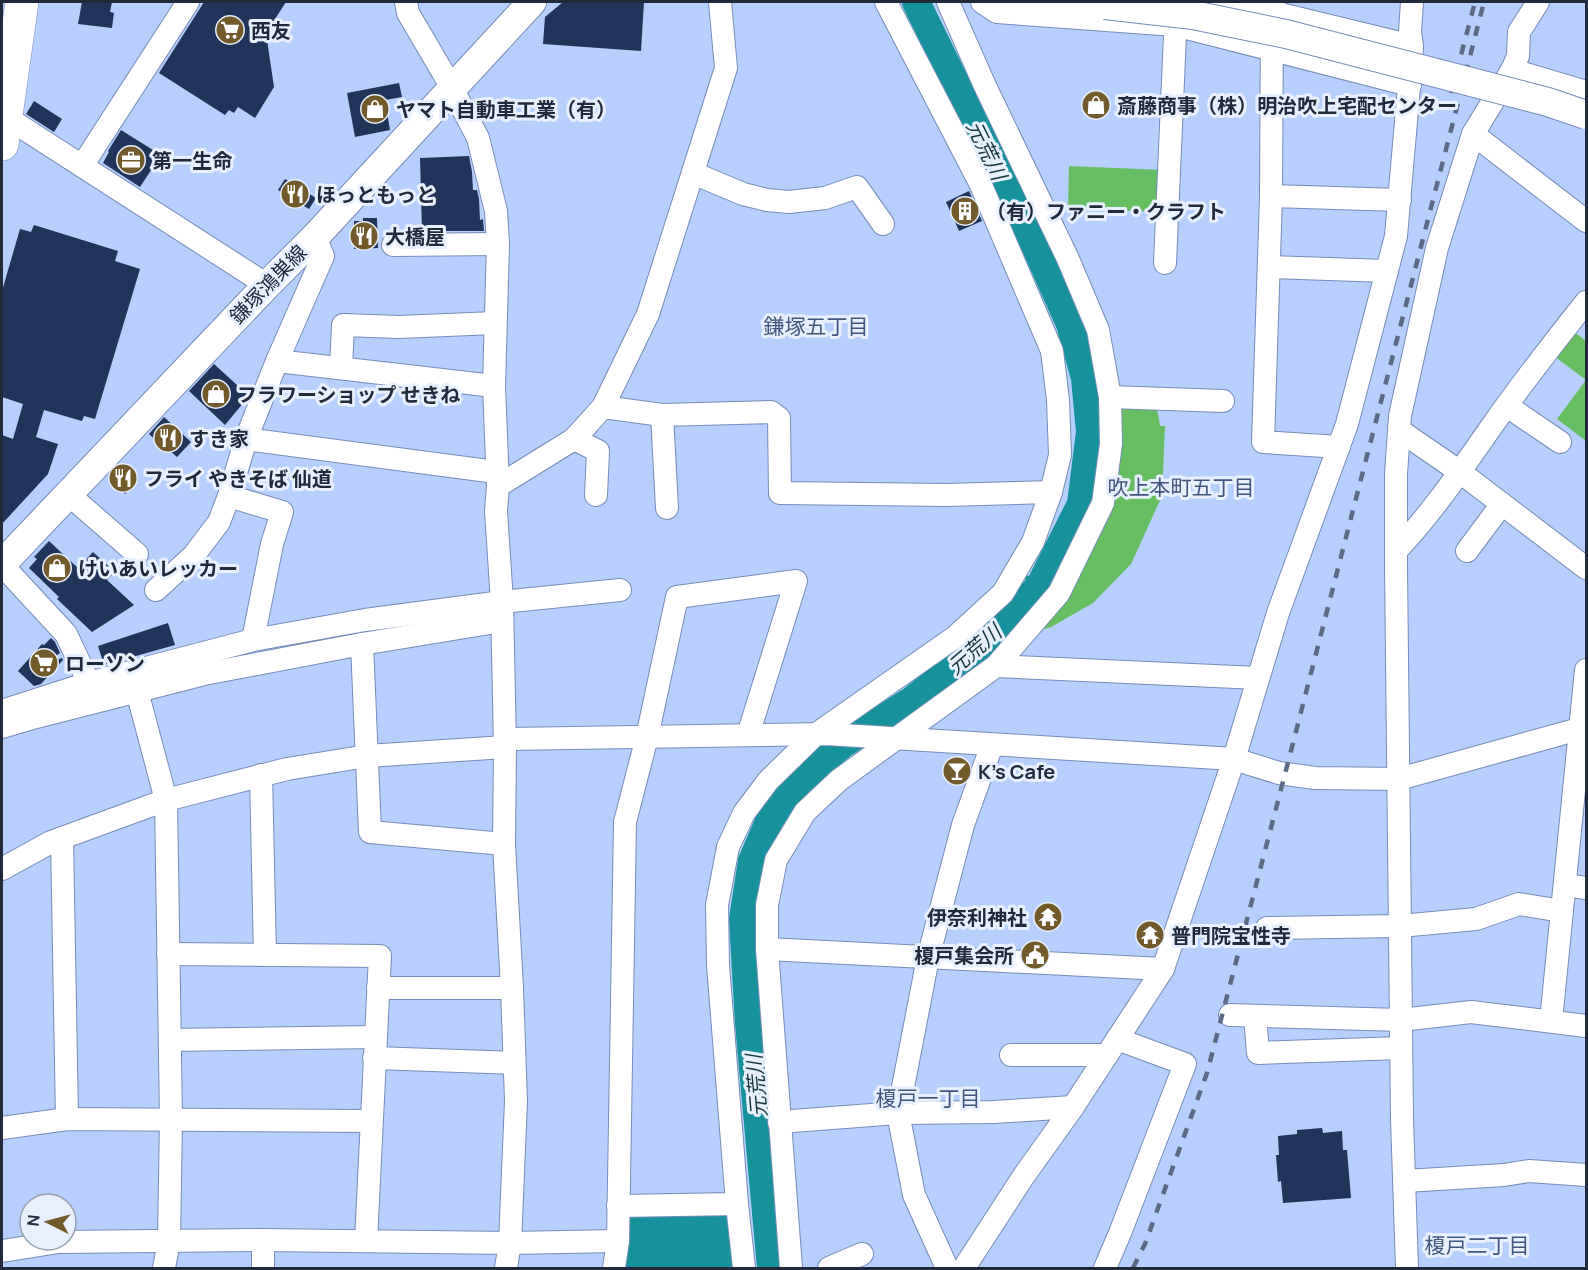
<svg xmlns="http://www.w3.org/2000/svg" width="1588" height="1270" viewBox="0 0 1588 1270" font-family="Manrope,'Noto Sans JP',sans-serif">
<style>
.green{fill:#67bd62}
.water{fill:#15929b}
.lines{fill:none;stroke-linecap:round;stroke-linejoin:round}
.stream{stroke:#15929b;stroke-width:4.5}
.river{stroke:#15929b;stroke-width:28}
.building{fill:#213459}
.minor-casing{stroke:#758cb7;stroke-width:24}
.major-casing{stroke:#758cb7;stroke-width:30}
.highway-casing{stroke:#758cb7;stroke-width:34}
.minor{stroke:#fff;stroke-width:22}
.major{stroke:#fff;stroke-width:28}
.highway{stroke:#fff;stroke-width:33}
.rail{stroke:#5b6a86;stroke-width:4.5;stroke-dasharray:10 10;stroke-linecap:butt}
.major-bridge-casing{stroke:#758cb7;stroke-width:30;stroke-linecap:butt}
.major-bridge{stroke:#fff;stroke-width:28}
.labels{text-anchor:middle;dominant-baseline:central;stroke-width:6;stroke-linejoin:round;paint-order:stroke}
.poi-label{font-size:20px;font-weight:bold;fill:#212a3b;stroke:#e8f0fe;text-anchor:start}
.street-label{font-size:20px;fill:#212a3b;stroke:#e8f0fe}
.water-label{font-size:21px;font-style:italic;fill:#18393c;stroke:#e8f0fe}
.neighbourhood-label{font-size:21px;fill:#41567d;stroke:#e8f0fe}
</style>
<rect width="100%" height="100%" fill="#b7cffd"/>
<g class="green">
<path d="M1069 166 1163 170 1162 212 1068 209Z"/>
<path d="M1573 331 1586 341V441L1557 419 1586 380 1554 356Z"/>
<path d="M1156 402 1160 426H1165L1162 496 1131 564 1093 603 1051 627 1034 632 1084 562 1115 405Z"/>
</g>
<path class="water" d="M724 1212 731 1217 733 1268H622L626 1216Z"/>
<g class="lines">
<path class="stream" d="M1022 575 1040 585"/>
<path class="river" d="M771 1268 749 1024 743 919 752 861 770 819 800 781 843 744 912 700 987 641 1040 585 1081 504 1090 432 1085 378 1070 324 1033 241 916 2"/>
</g>
<g class="building">
<path d="M82 2H112L110 12 114 13 112 28 78 24Z"/>
<path d="M204 2H286L266 33 274 87 255 118 238 107 234 113 229 110 225 115 159 73Z"/>
<path d="M563 2H644L641 51 543 44 545 17Z"/>
<path d="M399 83 402 97 385 100 390 130 355 137 347 93Z"/>
<path d="M34 101 62 119 54 132 26 114Z"/>
<path d="M121 130 161 155 140 187 103 163 109 152 108 151Z"/>
<path d="M469 156 472 172 473 190H477L479 199 480 220 483 219 484 231H422L420 158Z"/>
<path d="M285 179 316 198 309 209 278 190Z"/>
<path d="M969 191 982 221 959 231 946 202Z"/>
<path d="M363 218H377L378 248 354 249V221H363Z"/>
<path d="M34 225 118 251 115 261 140 269 95 419 84 416 82 421 44 410 36 437 58 444 48 474 2 524V435L13 439 23 404 2 397V291L20 229 31 232Z"/>
<path d="M214 364 249 396 225 425 189 391Z"/>
<path d="M164 417 191 442 177 457 168 449 166 450 149 434Z"/>
<path d="M122 465 138 480 125 494 108 477 117 468 119 469Z"/>
<path d="M49 541 78 568 93 552 115 572 107 580 134 605 92 632 57 599 59 597 29 568 37 559 34 557Z"/>
<path d="M168 623 175 645 104 665 98 646Z"/>
<path d="M51 638 55 642 60 653 50 660V662L62 658 63 660 41 684 34 686 18 671 42 644 44 645Z"/>
<path d="M1322 1128 1323 1133 1342 1131 1343 1150H1347L1351 1198 1283 1203 1281 1181 1278 1182 1276 1155H1279L1278 1136 1297 1134V1130Z"/>
</g>
<g class="lines">
<g class="minor-casing">
<g id="minor">
<path d="M406 2 408 13 452 88 478 138 496 211 498 244 494 386 498 486 496 511 502 602 505 747 504 844 512 988 516 1101 510 1243 506 1268"/>
<path d="M982 2 997 12 1175 25 1410 85"/>
<path d="M1211 2 1272 12 1412 46"/>
<path d="M1274 2 1272 12 1271 196 1263 442 1339 447"/>
<path d="M1512 70 1586 92"/>
<path d="M6 117 267 285"/>
<path d="M1473 134 1586 221"/>
<path d="M82 166 188 2"/>
<path d="M693 173 743 194 767 200 789 202 825 198 857 187 883 224"/>
<path d="M1271 196 1400 200"/>
<path d="M315 237 323 256 277 361 494 386"/>
<path d="M393 245 498 244"/>
<path d="M1165 263 1176 12"/>
<path d="M1269 267 1387 271"/>
<path d="M341 368 343 325 399 327 495 323"/>
<path d="M1110 397 1223 401"/>
<path d="M1507 406 1560 442"/>
<path d="M603 407 662 415 771 412 779 418 780 493 947 495 1051 492"/>
<path d="M662 415 667 508"/>
<path d="M1399 430 1460 472 1586 568"/>
<path d="M246 439 496 472"/>
<path d="M574 439 598 451 596 495"/>
<path d="M498 486 574 439 603 407 648 314 726 68 720 2"/>
<path d="M68 494 137 554"/>
<path d="M1396 551C1433 512 1463 467 1494 423 1523 382 1555 341 1586 302"/>
<path d="M1467 551 1502 504"/>
<path d="M2 565 66 634 89 683 2 711"/>
<path d="M156 590 194 555 219 522 229 496"/>
<path d="M253 640 272 544 282 512 229 496 246 439 277 361"/>
<path d="M362 644 502 621"/>
<path d="M996 666 1258 678"/>
<path d="M137 691 166 800 171 1119 169 1241 164 1268"/>
<path d="M96 701 89 683 253 640 365 620 502 602 620 590"/>
<path d="M2 727 36 717 204 674 362 644 370 832 504 844"/>
<path d="M505 739 826 734 1234 759 1279 773 1315 778 1399 779 1586 727"/>
<path d="M261 775 265 955"/>
<path d="M62 838 67 1119"/>
<path d="M2 869 51 842 166 800 287 769 367 756 505 747"/>
<path d="M1565 885 1586 888"/>
<path d="M1267 928 1400 926 1476 919 1519 904 1562 911"/>
<path d="M767 949 1163 969"/>
<path d="M168 954 380 956 366 1241"/>
<path d="M378 988H512"/>
<path d="M1230 1015 1401 1020 1471 1012 1586 1026"/>
<path d="M1255 1016 1258 1053 1401 1048"/>
<path d="M1551 1021 1586 670"/>
<path d="M170 1040 375 1037"/>
<path d="M1011 1055H1107"/>
<path d="M374 1058 514 1063"/>
<path d="M779 1122 898 1113 994 1112 1073 1107"/>
<path d="M2 1128 67 1119 371 1121"/>
<path d="M1405 1181 1504 1175 1529 1171 1586 1175"/>
<path d="M618 1206 737 1204"/>
<path d="M2 1251 59 1242 263 1240 510 1243 618 1241"/>
<path d="M263 1268V1240"/>
<path d="M614 1268 618 1241 625 822 647 737 677 597 796 581 748 735"/>
<path d="M744 1268 737 1204 718 965 717 905 728 847 744 813 768 781 815 735 955 637 1003 593 1033 542 1051 492 1060 455 1058 400 1052 351 981 185 886 2"/>
<path d="M791 1268 767 949V905L776 860 805 812 839 780 996 666 1059 593 1103 503 1111 444 1110 397 1098 330 1068 259 985 86 948 2"/>
<path d="M829 1268 862 1254"/>
<path d="M947 1268 914 1195 898 1113 928 958 963 825 992 745"/>
<path d="M964 1268 1023 1177 1073 1107 1163 969 1234 759 1278 613 1347 424 1396 236 1411 64 1412 46 1410 32 1412 2"/>
<path d="M1105 1268 1120 1233 1185 1064 1117 1039"/>
<path d="M1407 1268 1402 1119 1396 565V474L1400 416 1437 248 1473 134 1512 70 1518 56 1519 32 1538 2"/>
</g>
</g>
<g class="major-casing">
<g id="major">
<path d="M1017 2 1105 5"/>
<path d="M2 564 267 285 315 237 532 2"/>
</g>
</g>
<g class="highway-casing">
<path id="highway" d="M2 144 22 2"/>
</g>
<use href="#minor" class="minor"/>
<use href="#major" class="major"/>
<use href="#highway" class="highway"/>
<g class="rail">
<path d="M1451 93 1475 2"/>
<path d="M1133 1268 1145 1244 1207 1073 1285 774 1484 2"/>
</g>
<g class="major-bridge-casing">
<path id="major-bridge" d="M1105 5 1193 15 1286 34 1548 102 1586 115"/>
</g>
<use href="#major-bridge" class="major-bridge"/>
</g>
<defs>
<g id="supermarket-disc" transform="scale(1.5)"><circle r="9.5" fill="#725a2b" stroke="#e8f0fe"/><path d="M-6-5.5h2.5l.6 2H6L4.5 2H-2.5L-4.4-4H-6ZM-1.5 3.2a1.3 1.3 0 1 0 .1 0ZM3 3.2a1.3 1.3 0 1 0 .1 0Z" fill="#fff"/></g>
<g id="shop-disc" transform="scale(1.5)"><circle r="9.5" fill="#725a2b" stroke="#e8f0fe"/><path d="M-5-2.5h2.3a2.7 3.5 0 0 1 5.4 0H5L5.5 6h-11ZM-1.5-2.5h3a1.5 2.3 0 0 0-3 0Z" fill="#fff"/></g>
<g id="office-disc" transform="scale(1.5)"><circle r="9.5" fill="#725a2b" stroke="#e8f0fe"/><path d="M-6-3h4V-5.5h4V-3h4V5H-6ZM-1-4.5V-3h2v-1.5ZM-6 0V1H6V0Z" fill="#fff"/></g>
<g id="restaurant-disc" transform="scale(1.5)"><circle r="9.5" fill="#725a2b" stroke="#e8f0fe"/><path d="M-5-6h1v4h1v-4h1v4h1v-4h1v5L-1.5 .5V6h-2V.5L-5-1ZM5-6V6H3V1.5H1.5Q1.5-4 5-6Z" fill="#fff"/></g>
<g id="building-disc" transform="scale(1.5)"><circle r="9.5" fill="#725a2b" stroke="#e8f0fe"/><path d="M-4-6H4V6H1V3H-1V6H-4ZM-2.5-4.3h1.7v1.8h-1.7ZM.8-4.3h1.7v1.8H.8ZM-2.5-1h1.7V.8h-1.7ZM.8-1h1.7V.8H.8Z" fill="#fff"/></g>
<g id="bar-disc" transform="scale(1.5)"><circle r="9.5" fill="#725a2b" stroke="#e8f0fe"/><path d="M-6-5H6L.8 .8V4.5H3.5V6h-7V4.5H-.8V.8Z" fill="#fff"/></g>
<g id="temple-disc" transform="scale(1.5)"><circle r="9.5" fill="#725a2b" stroke="#e8f0fe"/><path d="M0-6L5-2H3V0L6.5 2.5H4V6H1.5V3h-3V6H-4V2.5H-6.5L-3 0V-2H-5Z" fill="#fff"/></g>
<g id="civic-disc" transform="scale(1.5)"><circle r="9.5" fill="#725a2b" stroke="#e8f0fe"/><path d="M-.6-6.5H3V-4.5H.6V-3L4-1V1h2V6H-6V1h2V-1L-.6-3ZM-1.2 2.5V6h2.4V2.5Z" fill="#fff"/></g>
</defs>
<g fill-rule="evenodd">
<use href="#supermarket-disc" x="230" y="30"/>
<use href="#shop-disc" x="1096" y="105"/>
<use href="#shop-disc" x="375" y="109"/>
<use href="#office-disc" x="131" y="160"/>
<use href="#restaurant-disc" x="295" y="194"/>
<use href="#building-disc" x="965" y="211"/>
<use href="#restaurant-disc" x="364" y="236"/>
<use href="#shop-disc" x="216" y="394"/>
<use href="#restaurant-disc" x="168" y="438"/>
<use href="#restaurant-disc" x="123" y="478"/>
<use href="#shop-disc" x="57" y="568"/>
<use href="#supermarket-disc" x="44" y="663"/>
<use href="#bar-disc" x="957" y="771"/>
<use href="#temple-disc" x="1048" y="917"/>
<use href="#temple-disc" x="1150" y="935"/>
<use href="#civic-disc" x="1035" y="955"/>
</g>
<g class="labels">
<g class="poi-label">
<text x="251" y="30">西友</text>
<text x="1117" y="105">斎藤商事（株）明治吹上宅配センター</text>
<text x="396" y="109">ヤマト自動車工業（有）</text>
<text x="152" y="160">第一生命</text>
<text x="316" y="194">ほっともっと</text>
<text x="986" y="211">（有）ファニー・クラフト</text>
<text x="385" y="236">大橋屋</text>
<text x="237" y="394">フラワーショップ せきね</text>
<text x="189" y="438">すき家</text>
<text x="144" y="478">フライ やきそば 仙道</text>
<text x="78" y="568">けいあいレッカー</text>
<text x="65" y="663">ローソン</text>
<text x="978" y="771">K's Cafe</text>
<text x="1027" y="917" text-anchor="end">伊奈利神社</text>
<text x="1171" y="935">普門院宝性寺</text>
<text x="1014" y="955" text-anchor="end">榎戸集会所</text>
</g>
<g class="street-label">
<text transform="translate(268 284) rotate(-46)">鎌塚鴻巣線</text>
</g>
<g class="water-label">
<text transform="translate(987 150) rotate(64)">元荒川</text>
<text transform="translate(974 649) rotate(-41)">元荒川</text>
<text transform="translate(756 1086) rotate(-95)">元荒川</text>
</g>
<g class="neighbourhood-label">
<text x="816" y="326">鎌塚五丁目</text>
<text x="1181" y="487">吹上本町五丁目</text>
<text x="928" y="1098">榎戸一丁目</text>
<text x="1477" y="1245">榎戸二丁目</text>
</g>
</g>
<rect width="1588" height="1270" fill="none" stroke="#212a3b" stroke-width="6"/>
<g transform="translate(48 1222) rotate(276)"><circle r="28" fill="#e8f0fe" stroke="#98a1b0" stroke-width="1.5"/>
<path d="M0-4.5L10 22L0 15L-10 22Z" fill="#725a2b"/>
<text y="-9" font-size="16" font-weight="bold" text-anchor="middle" fill="#212a3b">N</text>
</g>
</svg>
